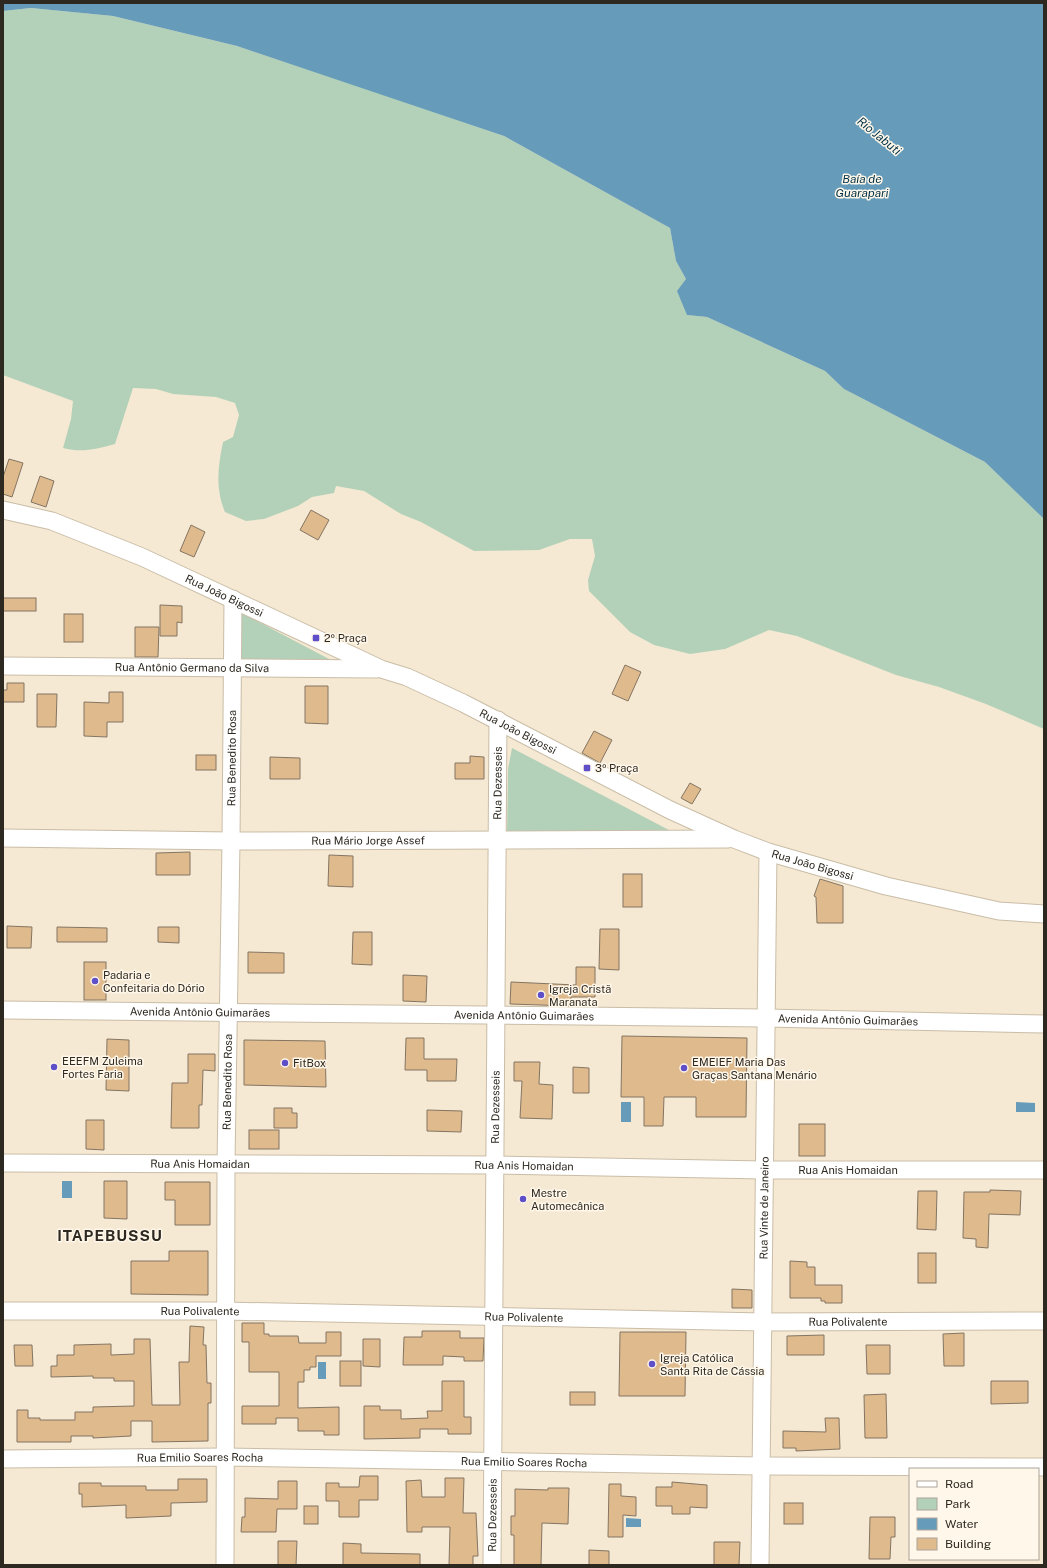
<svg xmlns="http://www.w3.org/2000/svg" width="1047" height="1568" viewBox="0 0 1047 1568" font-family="'Public Sans',sans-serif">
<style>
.green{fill:#b3d1b9}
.water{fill:#669cba}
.building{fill:#deba8c;stroke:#847563}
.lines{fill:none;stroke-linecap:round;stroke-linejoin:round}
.minor-casing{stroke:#c9bda7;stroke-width:19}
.minor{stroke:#fff;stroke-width:17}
.poi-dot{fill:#5e4fc8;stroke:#fff7ea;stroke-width:1.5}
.labels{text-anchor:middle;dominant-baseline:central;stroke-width:3;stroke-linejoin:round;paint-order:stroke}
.street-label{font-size:11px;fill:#2d2820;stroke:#fff7ea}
.poi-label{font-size:11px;fill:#2d2820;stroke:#fff7ea;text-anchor:start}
.water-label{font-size:12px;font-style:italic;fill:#003146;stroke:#fff7ea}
.district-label{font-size:15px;font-weight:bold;letter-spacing:1px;fill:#2d2820;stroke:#fff7ea}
</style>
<rect width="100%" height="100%" fill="#f6e9d3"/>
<g class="green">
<path d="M31 8 113 16 237 46 382 94 504 136 670 228 676 261 686 279 687 315 707 317 825 371 844 389 985 462 1044 519V729L986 704 939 687 896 675 797 636 769 630 725 649 690 654 654 645 630 632 589 591 588 580 595 556 592 539H570L539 550 474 551 421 522 401 514 364 491 336 486 334 493 312 497 298 506 264 519 246 521 225 512C215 489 218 466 223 442L233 437 239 415 235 403 216 397 173 394 156 389 133 388 115 444C96 449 82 453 63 448L71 419 73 401 3 375V11Z"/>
<path d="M240 612 331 660 238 663Z"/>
<path d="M512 748 669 830 507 833 508 769Z"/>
</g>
<g class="water">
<path d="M3 3H1044V519L985 462 844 389 825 371 707 317 687 315 677 291 686 279 676 261 670 228 504 136 237 46 113 16 31 8 3 11Z"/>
<rect x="621" y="1102" width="10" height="20"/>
<path d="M1016 1102 1035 1103V1112H1016Z"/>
<rect x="62" y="1181" width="10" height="17"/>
<rect x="318" y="1362" width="8" height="17"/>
<path d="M626 1518 641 1519V1527H626Z"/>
</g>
<g class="building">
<path d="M9 459 23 463 12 497 3 494V477Z"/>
<path d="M40 476 54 481 46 507 31 502Z"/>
<path d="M311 510 329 520 318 540 300 530Z"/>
<path d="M191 525 205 532 194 557 180 551Z"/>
<rect x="3" y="598" width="33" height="13"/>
<path d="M160 605 182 606V623L177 622V636H160Z"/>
<rect x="64" y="614" width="19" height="28"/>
<path d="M135 627H159L158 657H135Z"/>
<path d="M625 665 641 672 628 701 612 694Z"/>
<path d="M7 683H24V702H3V690H7Z"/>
<path d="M305 686H328V724L305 723Z"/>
<path d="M109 692H123V722H107V737L84 736V702L109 703Z"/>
<path d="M37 694H57L56 727H37Z"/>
<path d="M594 731 612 740 600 763 582 753Z"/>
<rect x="196" y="755" width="20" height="15"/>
<path d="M470 756 484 757V779H455V763H470Z"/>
<path d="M270 757 300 758V779H270Z"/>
<path d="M690 783 701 789 692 804 681 798Z"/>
<path d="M190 852V875H156V853Z"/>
<path d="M329 855 353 856V887L328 886Z"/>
<rect x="623" y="874" width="19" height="33"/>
<path d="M820 879 843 886V923H817L816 897 814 896Z"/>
<path d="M7 926 32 927 31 948H7Z"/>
<path d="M57 927 107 928V942H57Z"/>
<path d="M158 927H179V943L158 942Z"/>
<path d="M600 929H619V970L599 969Z"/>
<path d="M353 932H372V965L352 964Z"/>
<path d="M248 952 284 953V973H248Z"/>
<rect x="84" y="962" width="22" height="38"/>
<path d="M576 967H595V997H571V1006L510 1004 511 982 576 985Z"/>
<path d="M403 975 427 976 426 1002 403 1001Z"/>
<path d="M622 1036 747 1038 746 1117H696V1097H664L663 1126H644V1097H621Z"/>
<path d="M406 1038H424V1059H457L456 1081H427V1070H405Z"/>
<path d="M107 1039 129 1040V1091L106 1090Z"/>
<path d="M244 1040 325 1041 326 1087 244 1085Z"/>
<path d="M188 1054H215V1071L203 1070 202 1105H199V1128H171L172 1083H188Z"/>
<path d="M514 1062H540L539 1084 553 1085 552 1119 520 1118 522 1081H514Z"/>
<path d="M573 1067 589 1068V1093H573Z"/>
<path d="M274 1108H292V1113H297V1128H274Z"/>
<path d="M427 1110 462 1111 461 1132 427 1131Z"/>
<path d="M86 1120H104V1150L86 1149Z"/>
<rect x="799" y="1124" width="26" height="32"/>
<rect x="249" y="1130" width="30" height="19"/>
<path d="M104 1181H127V1219L104 1218Z"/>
<path d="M165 1182H210V1225H175V1200H165Z"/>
<path d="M990 1190 1021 1191 1020 1215 989 1214 988 1248 976 1247V1239L963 1238 964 1192H990Z"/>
<path d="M918 1191H937L936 1230 917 1229Z"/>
<path d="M169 1251H208V1295L131 1294V1261H169Z"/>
<rect x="918" y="1253" width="18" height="30"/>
<path d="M790 1261 807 1262V1267H815V1285H842V1303H825V1301H821V1298H790Z"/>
<path d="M732 1289 752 1290V1308H732Z"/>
<path d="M242 1323H264V1334H269V1336H298L299 1343H326V1332H341V1356H316V1367H310V1370H304V1382H298V1408L339 1407V1435H324V1431H298V1418H276V1424H242V1406H279V1372H249V1342H242Z"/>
<path d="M190 1326 204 1327 203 1345H206L207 1383H211V1403H208V1441L152 1442V1421H131V1436L93 1438V1436H71V1442H17V1410H28V1418H40V1420H75V1412H93V1407L134 1406V1381H114V1378H93V1376L51 1377V1366H57V1355H74V1345L111 1344V1355L134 1354V1339H150L152 1405H180L179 1362H189Z"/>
<path d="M422 1331H460V1338H484L483 1361H464V1357L443 1356V1365H403L404 1337H422Z"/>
<path d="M620 1332H686L685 1396H619Z"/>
<path d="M964 1333V1366H944L943 1334Z"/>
<path d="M824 1335V1355H787V1336Z"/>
<path d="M363 1339H380V1367L363 1366Z"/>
<path d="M14 1345H32L33 1366H15Z"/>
<path d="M866 1345H890V1374H867Z"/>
<rect x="340" y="1361" width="21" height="25"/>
<path d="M442 1381H464V1417H471V1434H448V1429H420V1438L364 1439V1406H380V1410H401V1419L428 1418 427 1411H442Z"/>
<path d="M991 1381H1028V1403L991 1404Z"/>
<rect x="570" y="1392" width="25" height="13"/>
<path d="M886 1394 887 1438H865L864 1395Z"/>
<path d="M825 1418H839L840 1449 796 1451V1448H783V1431L826 1432Z"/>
<path d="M360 1476H378V1500H359V1517H339V1501H326V1483H339V1487H359Z"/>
<path d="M445 1478H464L463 1513H476L478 1556H473V1565H449L450 1527H422V1532H407L406 1481 421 1480 422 1497H445Z"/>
<path d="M178 1479H207V1502L171 1503V1516L126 1518V1505L82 1507V1494H79V1483H101V1486H146V1490H178Z"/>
<path d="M278 1481H297V1509H277L276 1532H241L242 1517H245V1498L278 1499Z"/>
<path d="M672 1482 707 1485V1508L690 1507V1514H672V1506H656V1487H672Z"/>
<path d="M609 1484H621V1496L636 1497V1516L623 1515V1537H608Z"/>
<path d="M548 1488H569L568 1524 542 1523 541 1565H514V1535H511V1516H515V1489L548 1490Z"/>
<rect x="784" y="1503" width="19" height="21"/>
<rect x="304" y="1506" width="14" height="18"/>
<path d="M870 1517H895V1537H891L890 1559H869Z"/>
<path d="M278 1541H297L296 1565H278Z"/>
<path d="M714 1542H740L739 1565H714Z"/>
<path d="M343 1543 361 1544V1553L420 1554V1565H343Z"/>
<path d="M589 1550 609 1551V1565H589Z"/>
</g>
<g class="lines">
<g class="minor-casing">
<g id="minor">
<path id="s1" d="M3 510 52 521 142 557 381 669 407 677 463 703 670 810 734 839 768 852 886 886 999 911 1044 914"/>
<path id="s2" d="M3 666 377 669"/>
<path id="s3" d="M3 838 231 841 728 839"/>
<path id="s4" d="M3 1010 766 1018 1044 1024"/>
<path id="s5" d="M3 1163 495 1165 765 1170H1044"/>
<path id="s6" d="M3 1311H225L763 1322 1044 1321"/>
<path id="s7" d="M3 1459 225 1457 761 1466 1044 1467"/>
<path id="s8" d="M225 1565 226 1165 231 841 233 599"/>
<path id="s9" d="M492 1565 498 720"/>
<path id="s10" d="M760 1565 768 852"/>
</g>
</g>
<use href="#minor" class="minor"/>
</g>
<g class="poi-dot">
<rect x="312" y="634" width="8" height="8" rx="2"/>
<rect x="583" y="764" width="8" height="8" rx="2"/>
<circle cx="95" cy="981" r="4"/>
<circle cx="541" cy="995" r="4"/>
<circle cx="285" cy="1063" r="4"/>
<circle cx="54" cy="1067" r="4"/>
<circle cx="684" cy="1068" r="4"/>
<circle cx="523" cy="1199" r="4"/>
<circle cx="652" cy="1364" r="4"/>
</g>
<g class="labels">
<g class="street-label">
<text stroke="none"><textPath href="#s1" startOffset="238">Rua João Bigossi</textPath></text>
<text stroke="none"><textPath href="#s2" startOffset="189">Rua Antônio Germano da Silva</textPath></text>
<text stroke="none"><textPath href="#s1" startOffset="562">Rua João Bigossi</textPath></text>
<text stroke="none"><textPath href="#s8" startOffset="807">Rua Benedito Rosa</textPath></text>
<text stroke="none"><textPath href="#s9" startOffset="782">Rua Dezesseis</textPath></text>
<text stroke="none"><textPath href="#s3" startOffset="365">Rua Mário Jorge Assef</textPath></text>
<text stroke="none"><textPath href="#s1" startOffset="886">Rua João Bigossi</textPath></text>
<text stroke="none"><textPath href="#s4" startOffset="197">Avenida Antônio Guimarães</textPath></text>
<text stroke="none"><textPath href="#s4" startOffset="521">Avenida Antônio Guimarães</textPath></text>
<text stroke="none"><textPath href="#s4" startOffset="845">Avenida Antônio Guimarães</textPath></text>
<text stroke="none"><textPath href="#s8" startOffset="483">Rua Benedito Rosa</textPath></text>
<text stroke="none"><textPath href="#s9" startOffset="458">Rua Dezesseis</textPath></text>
<text stroke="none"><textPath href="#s5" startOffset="197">Rua Anis Homaidan</textPath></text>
<text stroke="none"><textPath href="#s5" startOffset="521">Rua Anis Homaidan</textPath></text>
<text stroke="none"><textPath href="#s5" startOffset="845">Rua Anis Homaidan</textPath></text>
<text stroke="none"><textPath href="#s10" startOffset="357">Rua Vinte de Janeiro</textPath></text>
<text stroke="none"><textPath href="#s6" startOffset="197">Rua Polivalente</textPath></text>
<text stroke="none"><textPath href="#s6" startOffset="521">Rua Polivalente</textPath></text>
<text stroke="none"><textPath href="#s6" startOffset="845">Rua Polivalente</textPath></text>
<text stroke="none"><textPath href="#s7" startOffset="197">Rua Emilio Soares Rocha</textPath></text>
<text stroke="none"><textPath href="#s7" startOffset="521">Rua Emilio Soares Rocha</textPath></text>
<text stroke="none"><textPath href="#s9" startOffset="50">Rua Dezesseis</textPath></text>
</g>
<g class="poi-label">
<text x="324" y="638">2º Praça</text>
<text x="595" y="768">3º Praça</text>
<text x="103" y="975">Padaria e<tspan x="103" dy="13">Confeitaria do Dório</tspan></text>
<text x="549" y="989">Igreja Cristã<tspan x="549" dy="13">Maranata</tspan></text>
<text x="62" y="1061">EEEFM Zuleima<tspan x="62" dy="13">Fortes Faria</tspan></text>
<text x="692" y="1062">EMEIEF Maria Das<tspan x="692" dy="13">Graças Santana Menário</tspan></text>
<text x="293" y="1063">FitBox</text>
<text x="531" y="1193">Mestre<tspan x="531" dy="13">Automecânica</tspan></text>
<text x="660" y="1358">Igreja Católica<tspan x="660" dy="13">Santa Rita de Cássia</tspan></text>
</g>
<g class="water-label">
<text transform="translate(879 136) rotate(39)">Rio Jabuti</text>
<text x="862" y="179">Baía de<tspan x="862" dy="14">Guarapari</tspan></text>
</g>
<g class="district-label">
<text x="110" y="1235">ITAPEBUSSU</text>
</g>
</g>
<rect width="1047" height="1568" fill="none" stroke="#2d2820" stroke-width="8"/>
<rect x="909" y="1468" width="130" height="92" fill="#fff7ea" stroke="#aba499"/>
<rect x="917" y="1481" width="20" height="6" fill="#ffffff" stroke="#aba499"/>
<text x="945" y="1488" font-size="12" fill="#2d2820">Road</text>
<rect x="917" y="1498" width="20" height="12" fill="#b3d1b9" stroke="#aba499"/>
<text x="945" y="1508" font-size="12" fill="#2d2820">Park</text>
<rect x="917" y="1518" width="20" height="12" fill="#669cba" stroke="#aba499"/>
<text x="945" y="1528" font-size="12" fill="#2d2820">Water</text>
<rect x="917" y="1538" width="20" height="12" fill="#deba8c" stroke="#aba499"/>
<text x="945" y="1548" font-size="12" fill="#2d2820">Building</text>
</svg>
